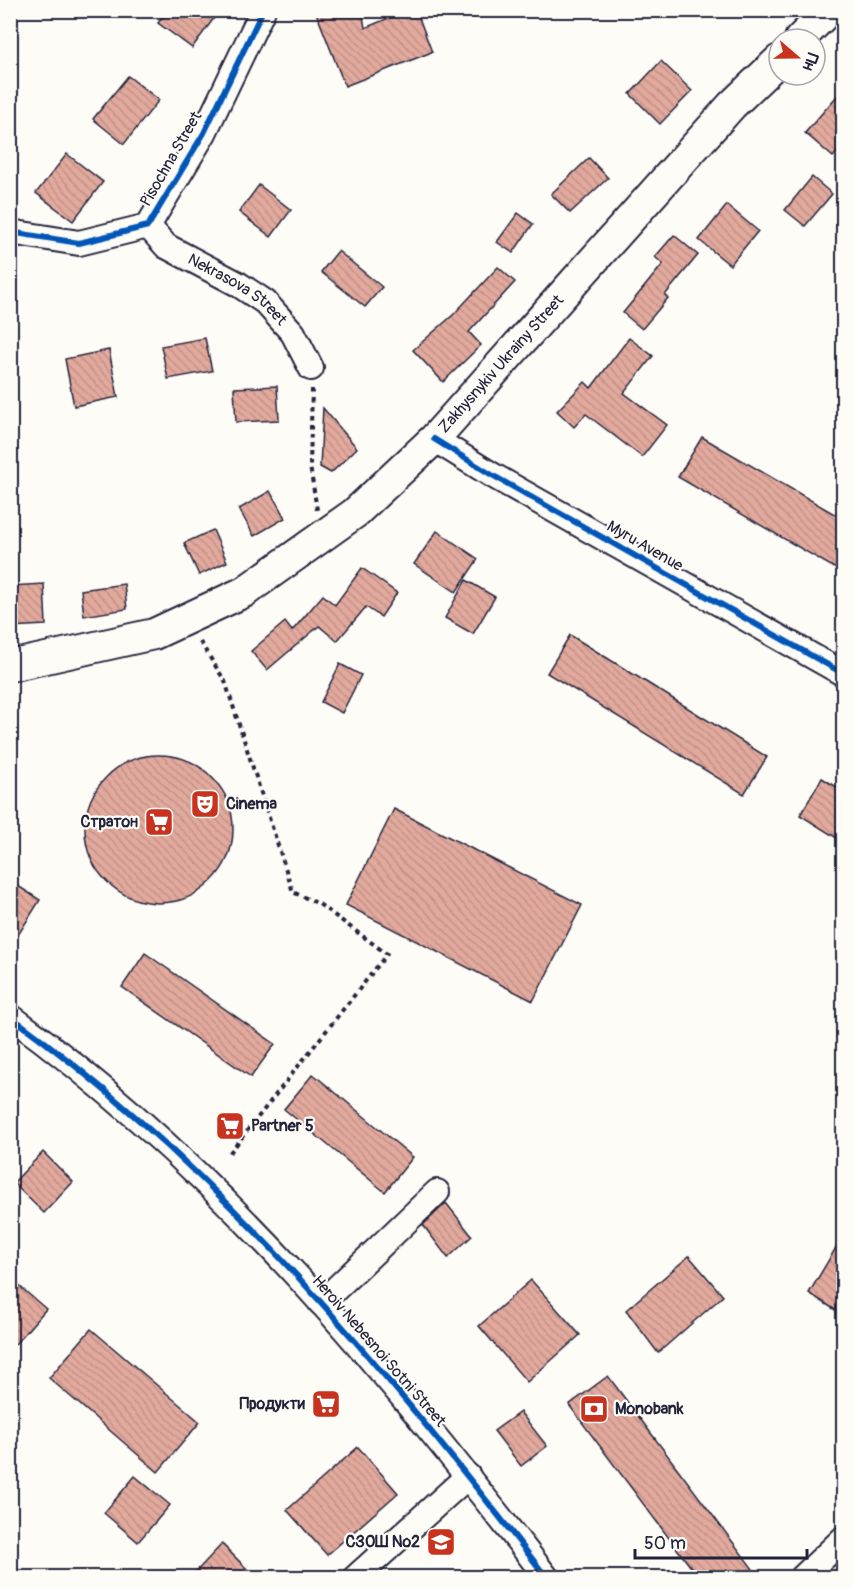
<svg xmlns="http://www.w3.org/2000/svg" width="854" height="1588" viewBox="0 0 854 1588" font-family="Pangolin,sans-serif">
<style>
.building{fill:url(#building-back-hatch);stroke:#22223b;stroke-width:1.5}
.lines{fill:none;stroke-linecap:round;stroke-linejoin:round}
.minor-casing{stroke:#22223b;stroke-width:28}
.major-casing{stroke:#22223b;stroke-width:34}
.path{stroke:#22223b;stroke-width:4;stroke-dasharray:4.5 4.5;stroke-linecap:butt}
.minor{stroke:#fdfcf7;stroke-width:24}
.major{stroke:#fdfcf7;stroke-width:30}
.cycleway-casing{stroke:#fdfcf7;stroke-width:10}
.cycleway{stroke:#0057b8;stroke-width:6}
.labels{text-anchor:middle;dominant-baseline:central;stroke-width:4.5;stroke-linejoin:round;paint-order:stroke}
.street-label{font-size:16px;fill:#22223b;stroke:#fdfcf7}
.poi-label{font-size:16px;font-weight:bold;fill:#22223b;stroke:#fdfcf7;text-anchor:start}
</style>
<defs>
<pattern id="building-back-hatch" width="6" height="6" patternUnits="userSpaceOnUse" patternTransform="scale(1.5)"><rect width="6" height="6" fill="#e2a99d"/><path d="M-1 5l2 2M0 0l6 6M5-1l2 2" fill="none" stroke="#c29188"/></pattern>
</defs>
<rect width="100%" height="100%" fill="#fdfcf7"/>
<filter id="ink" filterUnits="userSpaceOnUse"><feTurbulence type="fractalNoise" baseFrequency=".0167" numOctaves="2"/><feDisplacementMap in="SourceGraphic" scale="12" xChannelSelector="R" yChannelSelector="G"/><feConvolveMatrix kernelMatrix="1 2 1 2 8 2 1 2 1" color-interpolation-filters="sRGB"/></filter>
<g filter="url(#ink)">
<g class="building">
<path d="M167 10H220L192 48 158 23Z"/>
<path d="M315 10H362L365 28 408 10H416L432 52 345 86Z"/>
<path d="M661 61 692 91 660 124 630 94Z"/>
<path d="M128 76 159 100 124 144 93 119Z"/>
<path d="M843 89V145L833 157 805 133Z"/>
<path d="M67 154 103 182 73 221 36 193Z"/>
<path d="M589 158 608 178 570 213 551 194Z"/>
<path d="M812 177 832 194 805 226 785 210Z"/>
<path d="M259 185 291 210 271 237 239 212Z"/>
<path d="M727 205 758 231 730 265 699 240Z"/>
<path d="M518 213 533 224 513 253 497 242Z"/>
<path d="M674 235 698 255 665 295 668 298 642 329 623 313 663 264 655 257Z"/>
<path d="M338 251 382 287 365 307 321 272Z"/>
<path d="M498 267 515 282 469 332 481 345 443 382 413 350 453 315Z"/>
<path d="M205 338 212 371 168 379 161 346Z"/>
<path d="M629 338 653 356 624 393 667 425 642 457 586 414 574 427 557 411 585 382 591 388Z"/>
<path d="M109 350 118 397 74 406 65 359Z"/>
<path d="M277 386 279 420 236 422 234 388Z"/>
<path d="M323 408 357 448 331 473 320 467Z"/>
<path d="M702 437 843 519V573L678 477Z"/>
<path d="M270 491 285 518 254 536 239 509Z"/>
<path d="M213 530 227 562 199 575 184 543Z"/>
<path d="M437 531 478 559 456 592 414 564Z"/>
<path d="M362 568 397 593 381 617 366 607 337 641 319 626 267 670 251 651 285 622 292 631 323 595 335 605Z"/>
<path d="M466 580 495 597 473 634 445 618Z"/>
<path d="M44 584 46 625 10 627V586Z"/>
<path d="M124 584 127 609 84 616 81 590Z"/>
<path d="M570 635 767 757 744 794 547 673Z"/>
<path d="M340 664 361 675 342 713 321 702Z"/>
<circle cx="159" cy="829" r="74"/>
<path d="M822 778 843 791V842L800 815Z"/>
<path d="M394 809 582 905 533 1001 346 905Z"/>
<path d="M10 881 40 900 10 948Z"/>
<path d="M145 953 275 1044 251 1077 122 987Z"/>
<path d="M313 1074 413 1157 385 1192 284 1109Z"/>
<path d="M43 1152 73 1182 44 1213 13 1183Z"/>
<path d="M446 1203 472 1236 448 1258 423 1225Z"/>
<path d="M843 1236V1315L809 1293Z"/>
<path d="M689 1256 723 1296 658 1353 626 1310Z"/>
<path d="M10 1278 46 1309 10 1350Z"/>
<path d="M531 1280 580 1335 527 1382 479 1326Z"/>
<path d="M91 1329 200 1422 158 1472 49 1378Z"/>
<path d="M608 1376 753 1569 741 1578H699L569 1405Z"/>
<path d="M520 1412 547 1446 521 1466 494 1431Z"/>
<path d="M358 1447 398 1493 327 1555 287 1510Z"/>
<path d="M135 1476 170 1505 138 1542 104 1513Z"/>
<path d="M222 1544 256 1578H190Z"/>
</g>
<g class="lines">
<g class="minor-casing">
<g id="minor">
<path id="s1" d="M148 226 166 246 238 284 265 302 293 333 311 368"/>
<path d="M10 232 79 243 148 226 204 133 263 10"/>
<path d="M434 439 492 475 844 674"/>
<path d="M10 1016C221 1169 389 1373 547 1578"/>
<path d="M321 1303 437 1192"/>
<path d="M355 1578 468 1476"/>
<path d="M802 1578 844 1538"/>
</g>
</g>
<g class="major-casing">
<g id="major">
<path d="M800 39 829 10"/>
<path id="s2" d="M10 666 154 634 244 592 355 513 434 439 732 105 779 60"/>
</g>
</g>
<g class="path">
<path d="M312 389 310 466 317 510"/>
<path d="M200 642 225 681 293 892 319 904 387 954 228 1155"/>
</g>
<use href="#minor" class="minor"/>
<use href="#major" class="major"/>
<g class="cycleway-casing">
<g id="cycleway">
<path d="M10 232 79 243 148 226 204 133 263 10"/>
<path d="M434 439 492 475 844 674"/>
<path d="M10 1016C221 1169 389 1373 547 1578"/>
</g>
</g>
<use href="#cycleway" class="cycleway"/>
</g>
</g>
<defs>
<g id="theatre-square" transform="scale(1.5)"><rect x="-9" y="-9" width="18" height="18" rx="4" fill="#c8321e" stroke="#fdfcf7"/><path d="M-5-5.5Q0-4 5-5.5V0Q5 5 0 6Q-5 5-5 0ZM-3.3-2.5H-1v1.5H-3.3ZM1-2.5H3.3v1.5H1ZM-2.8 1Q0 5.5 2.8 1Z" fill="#fff"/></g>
<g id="supermarket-square" transform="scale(1.5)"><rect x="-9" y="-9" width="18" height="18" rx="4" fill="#c8321e" stroke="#fdfcf7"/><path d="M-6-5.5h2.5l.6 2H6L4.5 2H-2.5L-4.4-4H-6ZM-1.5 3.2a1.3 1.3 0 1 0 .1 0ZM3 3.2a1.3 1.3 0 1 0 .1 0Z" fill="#fff"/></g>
<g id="bank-square" transform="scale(1.5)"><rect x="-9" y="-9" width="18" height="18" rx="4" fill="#c8321e" stroke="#fdfcf7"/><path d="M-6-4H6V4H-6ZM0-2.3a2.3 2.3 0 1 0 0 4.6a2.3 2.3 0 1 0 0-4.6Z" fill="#fff"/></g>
<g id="school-square" transform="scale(1.5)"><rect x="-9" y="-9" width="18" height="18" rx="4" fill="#c8321e" stroke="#fdfcf7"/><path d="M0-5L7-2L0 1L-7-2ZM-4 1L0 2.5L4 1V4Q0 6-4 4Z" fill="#fff"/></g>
</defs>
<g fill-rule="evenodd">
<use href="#theatre-square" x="205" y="804"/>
<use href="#supermarket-square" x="159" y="822"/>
<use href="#supermarket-square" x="230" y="1126"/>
<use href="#supermarket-square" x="326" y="1404"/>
<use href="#bank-square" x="594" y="1409"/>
<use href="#school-square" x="441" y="1542"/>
</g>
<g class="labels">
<g class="street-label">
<text transform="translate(171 159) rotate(-60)">Pisochna Street</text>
<text stroke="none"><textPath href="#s1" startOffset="111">Nekrasova Street</textPath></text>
<text stroke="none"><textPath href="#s2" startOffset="592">Zakhysnykiv Ukrainy Street</textPath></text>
<text transform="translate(645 546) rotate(30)">Myru Avenue</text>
<text transform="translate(379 1351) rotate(49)">Heroiv Nebesnoi Sotni Street</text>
</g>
<g class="poi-label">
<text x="226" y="804">Cinema</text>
<text x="138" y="822" text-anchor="end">Стратон</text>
<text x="251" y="1126">Partner 5</text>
<text x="305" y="1404" text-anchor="end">Продукти</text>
<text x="615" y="1409">Monobank</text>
<text x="420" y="1542" text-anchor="end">СЗОШ №2</text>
</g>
</g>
<rect width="854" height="1588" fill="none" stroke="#fdfcf7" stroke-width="36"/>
<rect x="18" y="18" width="818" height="1552" fill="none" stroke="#22223b" stroke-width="2" filter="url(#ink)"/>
<g transform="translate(797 57) rotate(110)"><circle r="28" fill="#fdfcf7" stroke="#a5a5ac" stroke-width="1.5"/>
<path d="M0-4.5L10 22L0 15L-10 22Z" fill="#c8321e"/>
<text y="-9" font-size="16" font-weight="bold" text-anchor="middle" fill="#22223b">Пн</text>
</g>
<path d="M635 1549v9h172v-9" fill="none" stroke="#22223b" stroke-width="3"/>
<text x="644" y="1549" font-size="18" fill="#22223b" stroke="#fdfcf7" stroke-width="4.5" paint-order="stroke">50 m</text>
</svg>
